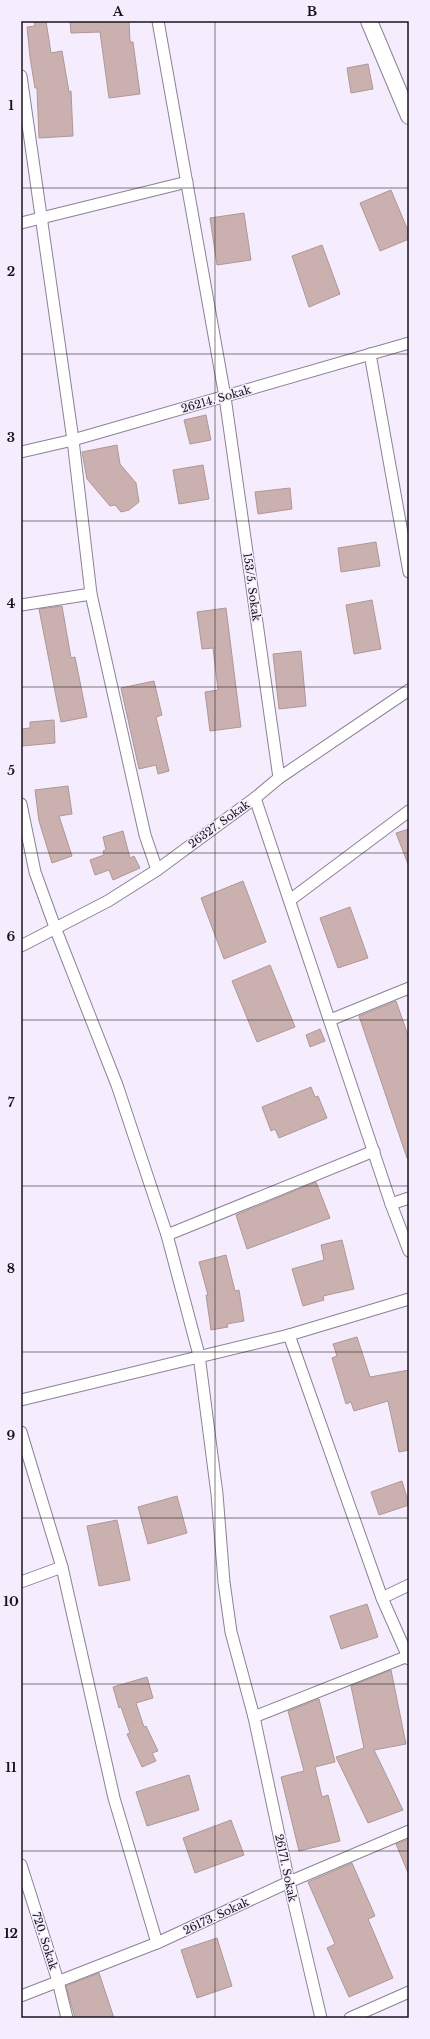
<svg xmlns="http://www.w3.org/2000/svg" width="430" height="2039" viewBox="0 0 430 2039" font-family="'Libre Baskerville',serif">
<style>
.building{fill:#cab1af;stroke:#af9795}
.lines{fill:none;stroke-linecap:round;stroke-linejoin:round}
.minor-casing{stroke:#8b8294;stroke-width:13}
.secondary-casing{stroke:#8b8294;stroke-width:18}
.minor{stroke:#fff;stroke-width:11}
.secondary{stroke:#fff;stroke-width:16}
.grid{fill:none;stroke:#17131a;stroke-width:1;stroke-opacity:0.55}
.labels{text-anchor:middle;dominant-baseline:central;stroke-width:3;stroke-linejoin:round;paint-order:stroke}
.street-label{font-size:11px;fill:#17131a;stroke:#f5edfd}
.neatline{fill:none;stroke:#17131a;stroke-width:1.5}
.grid-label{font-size:13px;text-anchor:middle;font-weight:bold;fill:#17131a}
</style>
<rect width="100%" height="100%" fill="#f5edfd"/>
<g class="building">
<path d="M34 21H46L51 53 62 51 69 92 71 91 73 136 39 138 37 88H35L30 57 27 27 35 26Z"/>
<path d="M70 21H129L130 42H133L140 94 109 98 100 32 71 33Z"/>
<path d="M368 64 373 89 351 93 347 68Z"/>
<path d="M391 190 409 233V239L380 251 360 203Z"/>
<path d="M244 213 251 260 217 265 210 218Z"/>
<path d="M322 245 340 294 309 307 292 256Z"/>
<path d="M206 415 211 440 190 444 184 420Z"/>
<path d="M117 445 120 464 136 483 139 502 129 510 121 512 115 505 110 506 87 479 82 452Z"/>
<path d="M203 465 209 499 179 504 173 470Z"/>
<path d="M290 488 292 509 258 514 255 492Z"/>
<path d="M376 542 380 566 341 572 338 548Z"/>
<path d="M372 600 381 649 354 654 346 605Z"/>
<path d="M62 606 71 658 75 657 87 717 61 722 39 609Z"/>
<path d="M226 608 241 727 210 731 205 692 218 690 213 648 202 649 197 612Z"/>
<path d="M301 651 306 706 279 709 273 654Z"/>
<path d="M154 681 162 715 156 717 169 771 158 774 156 765 139 769 121 688Z"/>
<path d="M54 720 55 743 22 746 21 729 30 728V722Z"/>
<path d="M68 786 72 814 59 816 72 856 52 863 39 821 35 790Z"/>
<path d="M409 829V864H408L396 833Z"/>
<path d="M123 831 130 858 134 856 140 868 113 880 109 870 95 875 90 860 104 855 103 851 106 850 103 837Z"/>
<path d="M243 881 266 942 224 959 201 898Z"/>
<path d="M350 907 368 958 338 968 320 918Z"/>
<path d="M270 965 295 1027 257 1042 232 981Z"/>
<path d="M396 1001 409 1038V1158H407L359 1016Z"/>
<path d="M320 1029 325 1041 310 1047 306 1035Z"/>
<path d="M311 1087 315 1097 318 1096 327 1118 279 1138 275 1129 271 1131 262 1107Z"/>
<path d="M316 1182 330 1218 247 1249 236 1215Z"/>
<path d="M342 1240 354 1289 323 1296 324 1300 303 1306 292 1269 324 1260 321 1245Z"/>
<path d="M226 1255 235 1291 239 1290 244 1321 227 1324 228 1327 211 1330 206 1295H208L199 1262Z"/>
<path d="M357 1337 370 1377 409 1370V1450L399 1452 388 1401 354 1411 351 1402 346 1404 332 1358 337 1356 333 1344Z"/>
<path d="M402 1481 409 1505 379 1515 371 1492Z"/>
<path d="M177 1496 187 1533 148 1544 138 1507Z"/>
<path d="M117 1520 130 1580 99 1586 87 1526Z"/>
<path d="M367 1604 378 1637 341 1649 330 1616Z"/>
<path d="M391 1670 406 1744 374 1750 403 1810 368 1823 336 1757 364 1748 351 1686Z"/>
<path d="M147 1677 153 1698 136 1703 144 1727 146 1726 158 1751 152 1753 156 1761 142 1767 127 1734 130 1733 121 1707 119 1708 113 1687Z"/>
<path d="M319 1699 335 1762 315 1767 322 1797 328 1795 340 1841 299 1851 281 1777 304 1771 288 1711Z"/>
<path d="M189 1775 199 1810 147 1826 136 1792Z"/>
<path d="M231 1820 244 1855 195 1873 183 1838Z"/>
<path d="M409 1839V1875L396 1844Z"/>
<path d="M352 1863 375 1916 368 1919 393 1978 349 1997 327 1948 335 1944 308 1882Z"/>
<path d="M217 1938 232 1986 197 1998 181 1950Z"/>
<path d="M99 1973 114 2018H75L66 1986Z"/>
</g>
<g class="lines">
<g class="minor-casing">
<g id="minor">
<path d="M158 21 225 397 279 778"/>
<path d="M21 76 73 440 91 594 145 835 157 870"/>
<path d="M21 223 187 182"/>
<path d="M370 354 409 572"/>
<path d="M21 452 73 440 409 343"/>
<path d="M21 605 91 594"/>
<path d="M255 798 391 1204 409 1251"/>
<path d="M21 804 35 872 56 930 117 1085 167 1235 199 1355 217 1494 224 1582 231 1632 254 1717 289 1882 321 2018"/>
<path d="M290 900 409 811"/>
<path d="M21 946 108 901 157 870 255 798 279 778 409 690"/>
<path d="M330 1020 409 988"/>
<path d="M391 1204 409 1198"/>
<path d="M167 1235 374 1151"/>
<path d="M289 1335 382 1598 409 1659"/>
<path d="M21 1400 289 1335 409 1299"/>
<path d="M21 1432 62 1567 114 1798 157 1943"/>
<path d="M21 1582 62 1567"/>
<path d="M382 1598 409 1585"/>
<path d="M254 1717 408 1656"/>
<path d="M21 1865 58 1981 67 2018"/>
<path d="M21 1996 157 1943 289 1882 409 1831"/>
<path d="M350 2018 409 1992"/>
</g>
</g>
<g class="secondary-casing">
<path id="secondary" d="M369 21 409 116"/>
</g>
<use href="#minor" class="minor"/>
<use href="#secondary" class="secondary"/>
</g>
<path class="grid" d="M215 21V2018M21 188H409M21 354H409M21 521H409M21 687H409M21 853H409M21 1020H409M21 1186H409M21 1352H409M21 1518H409M21 1684H409M21 1851H409"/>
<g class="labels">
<g class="street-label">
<text transform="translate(216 399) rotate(-16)">26214. Sokak</text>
<text transform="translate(252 587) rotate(82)">153/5. Sokak</text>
<text transform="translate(219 824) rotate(-36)">26327. Sokak</text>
<text transform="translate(286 1868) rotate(78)">26171. Sokak</text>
<text transform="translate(216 1916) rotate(-25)">26173. Sokak</text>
<text transform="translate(45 1941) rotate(72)">720. Sokak</text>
</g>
</g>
<rect width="430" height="2039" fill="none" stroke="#f5edfd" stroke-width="44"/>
<rect x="22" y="22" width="386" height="1995" class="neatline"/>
<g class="grid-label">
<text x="118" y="16">A</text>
<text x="312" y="16">B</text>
<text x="11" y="110">1</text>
<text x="11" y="276">2</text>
<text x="11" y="442">3</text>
<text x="11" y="608">4</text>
<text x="11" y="775">5</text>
<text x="11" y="941">6</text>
<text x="11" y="1107">7</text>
<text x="11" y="1273">8</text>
<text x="11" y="1440">9</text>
<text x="11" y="1606">10</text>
<text x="11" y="1772">11</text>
<text x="11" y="1938">12</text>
</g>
</svg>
